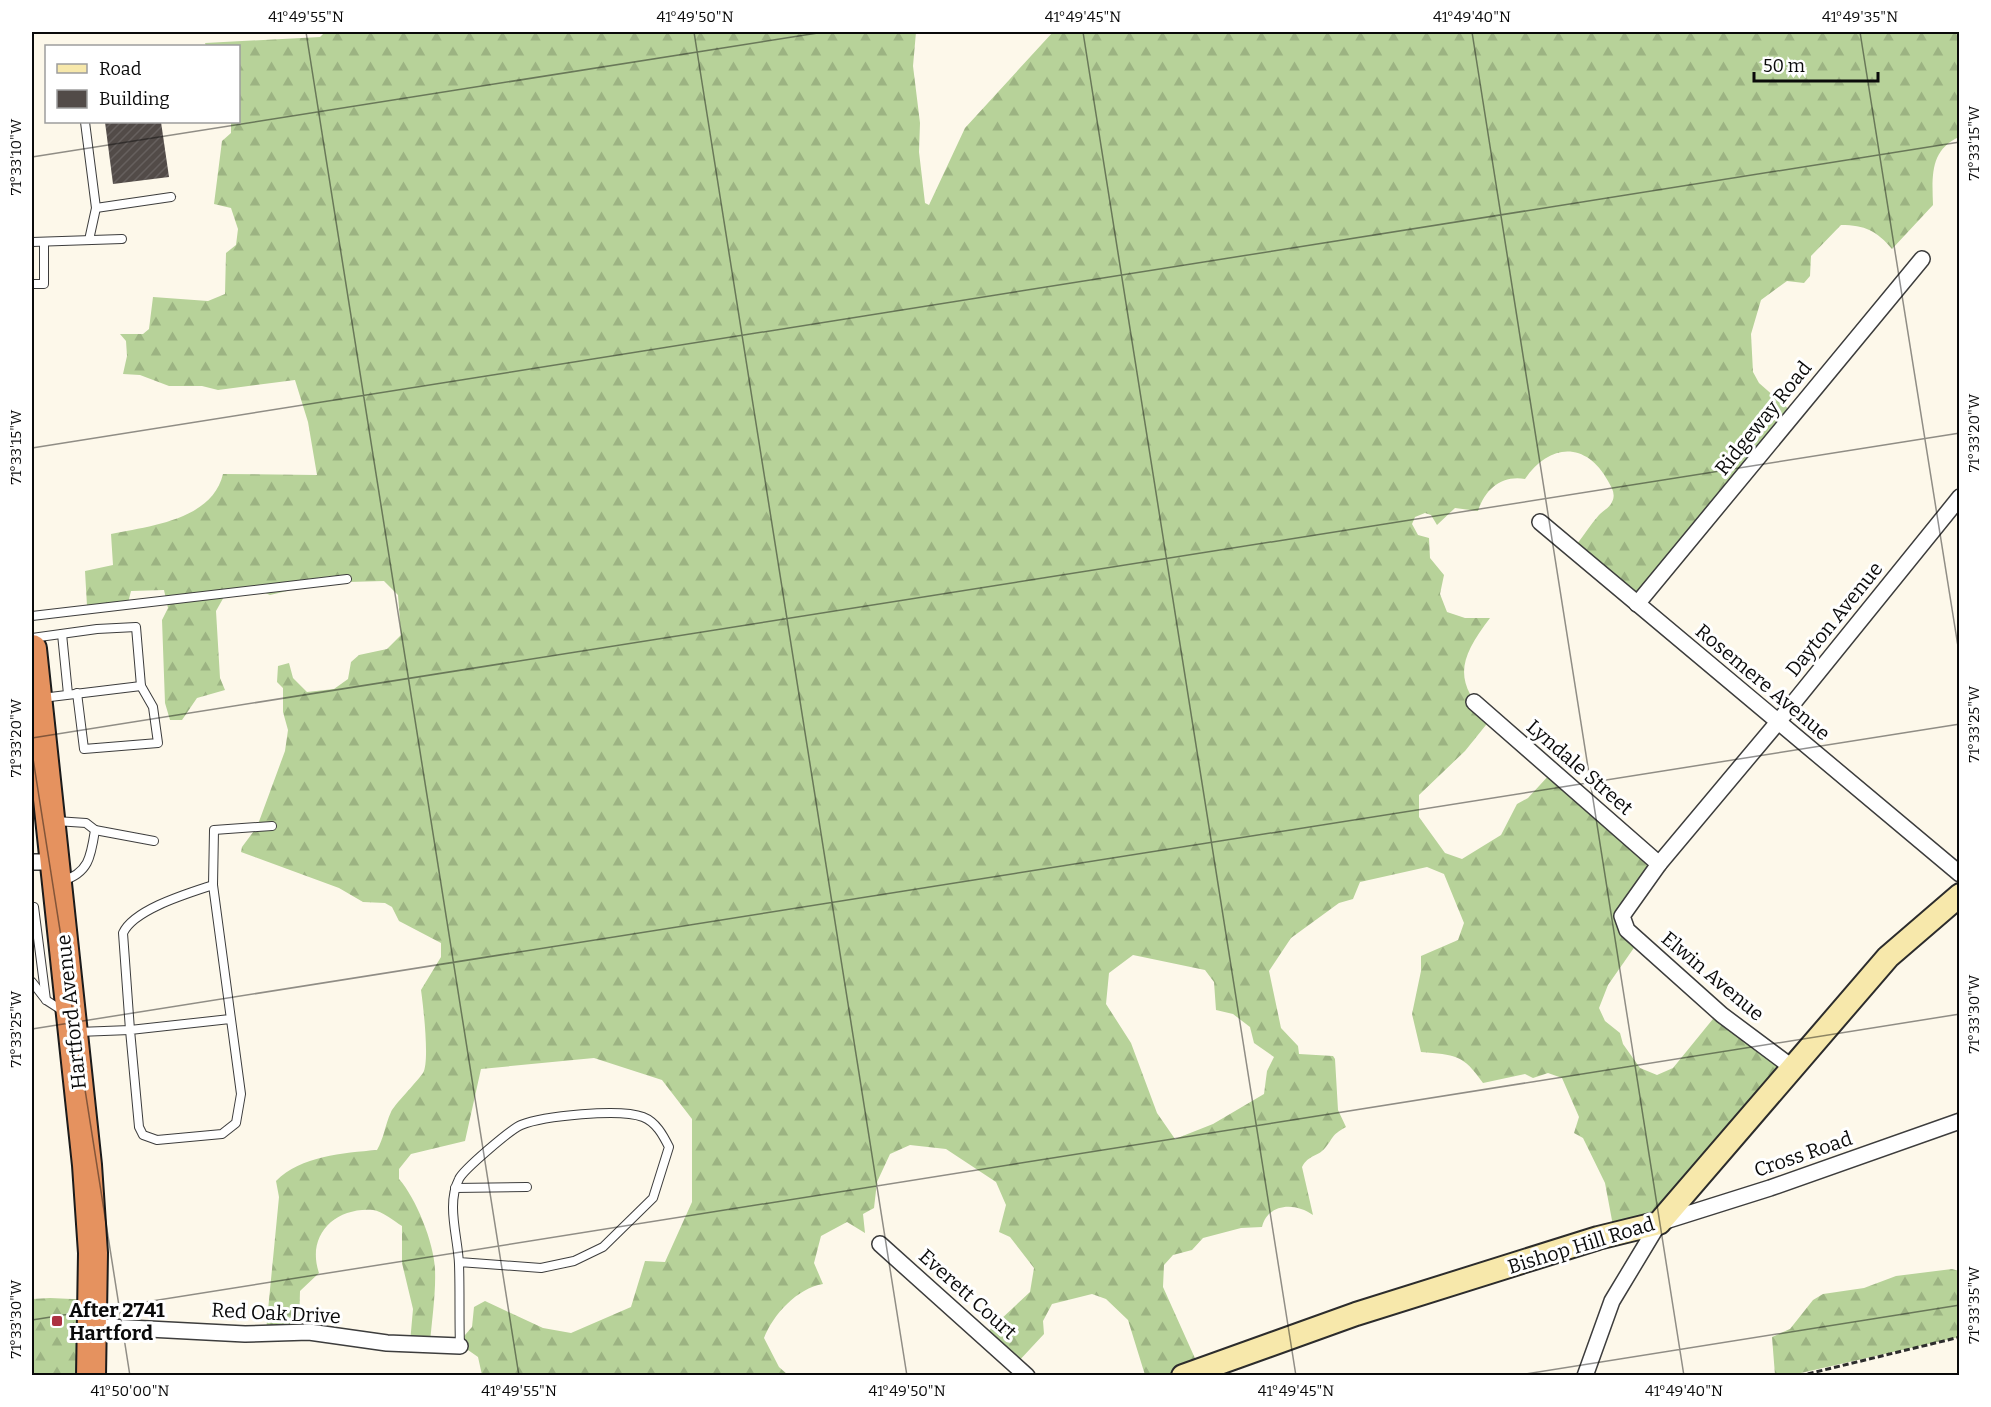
<svg xmlns="http://www.w3.org/2000/svg" width="1991" height="1407" viewBox="0 0 1991 1407" font-family="Bitter,serif">
<style>
.forest{fill:url(#forest-firs);fill-rule:evenodd}
.building{fill:url(#building-hatch)}
.lines{fill:none;stroke-linecap:round;stroke-linejoin:round}
.lane-casing{stroke:#3d3d3d;stroke-width:10}
.street-casing{stroke:#3d3d3d;stroke-width:18}
.secondary-casing{stroke:#2c2c2c;stroke-width:26}
.highway-casing{stroke:#1b1b1b;stroke-width:32}
.path{stroke:#2c2c2c;stroke-width:3;stroke-dasharray:6 3;stroke-linecap:butt}
.lane{stroke:#fff;stroke-width:8}
.street{stroke:#fff;stroke-width:15}
.secondary{stroke:#f7e8ab;stroke-width:22}
.highway{stroke:#e5925f;stroke-width:28}
.ticks{fill:none;stroke:#0a0a0a;stroke-width:1.5;stroke-opacity:0.45}
.poi-dot{fill:#ac3141;stroke:#fff;stroke-width:2}
.labels{text-anchor:middle;dominant-baseline:central;stroke-width:6;stroke-linejoin:round;paint-order:stroke}
.street-label{font-size:20px;fill:#0a0a0a;stroke:#fff}
.poi-label{font-size:20px;font-weight:bold;fill:#0a0a0a;stroke:#fff;text-anchor:start}
.neatline{fill:none;stroke:#0a0a0a;stroke-width:2}
.ticks-label{font-size:15px;text-anchor:middle;fill:#0a0a0a}
</style>
<defs>
<pattern id="forest-firs" width="22" height="20" patternUnits="userSpaceOnUse" patternTransform="scale(1.5)"><rect width="22" height="20" fill="#b7d299"/><path d="M5 1l3.5 6h-7zM16 11l3.5 6h-7z" fill="#9cb382"/></pattern>
<pattern id="building-hatch" width="6" height="6" patternUnits="userSpaceOnUse" patternTransform="scale(1.5)"><rect width="6" height="6" fill="#524b48"/><path d="M-1 1l2-2M0 6l6-6M5 7l2-2" fill="none" stroke="#66605e"/></pattern>
</defs>
<rect width="100%" height="100%" fill="#fdf8ea"/>
<g class="forest">
<path d="M325 32H916L913 66 920 123 919 152 925 203 929 205 965 128 1053 32H1959V137C1930 150 1932 176 1933 205L1892 249C1877 231 1865 225 1841 225L1811 256 1810 276 1804 283 1787 281 1761 300 1751 334 1753 372 1759 383 1792 412 1641 598 1577 544C1584 535 1591 524 1599 515 1603 511 1610 507 1612 502 1616 494 1612 488 1608 481 1587 442 1550 442 1525 479 1502 475 1485 489 1478 511L1455 508 1437 525 1431 515 1425 513 1415 517 1412 524 1418 535 1429 538 1430 558 1444 575 1440 594 1447 612 1465 618H1490C1459 659 1452 681 1490 720L1465 751 1419 795V817L1445 853 1462 859 1501 835 1517 804 1528 798 1551 773 1657 863 1622 914 1638 942 1608 985 1599 1008 1605 1021 1620 1033 1623 1044 1640 1068 1657 1075 1673 1068 1717 1014 1789 1066 1676 1203 1614 1231 1605 1183 1583 1138 1574 1133 1579 1117 1562 1078 1548 1073 1533 1078 1525 1074 1483 1083C1463 1054 1455 1055 1421 1052L1412 1014 1421 971V956L1458 940 1464 923 1444 874 1427 867 1360 882 1353 899 1339 903 1291 938 1269 971 1281 1028 1298 1046 1299 1054 1333 1056 1335 1059 1338 1110 1346 1127C1330 1136 1335 1136 1325 1148 1318 1157 1309 1154 1302 1167L1313 1215C1295 1202 1268 1203 1262 1227L1241 1228 1203 1238 1192 1250 1173 1255 1164 1265 1163 1287 1198 1365 1180 1375H1145L1128 1320 1106 1299 1092 1294 1052 1304 1043 1321 1044 1334 1017 1363 984 1335 1030 1292 1034 1268 1010 1237 999 1232 1006 1205 996 1182 946 1149 910 1145 890 1154 877 1182 874 1208 863 1214 865 1233 847 1222 821 1236 814 1263 823 1284C797 1288 773 1315 764 1338L779 1367 788 1375H482L478 1357 458 1343 472 1327 474 1307 485 1301 543 1328 571 1333 631 1307 645 1261 665 1262 692 1202V1119L662 1080 594 1058 481 1069 465 1141 411 1154 399 1169V1179C416 1198 434 1243 435 1269 436 1293 432 1319 430 1343H410L413 1309 402 1263V1226C394 1221 382 1211 373 1210 335 1207 306 1235 319 1273L300 1291 299 1327 266 1331 279 1197 276 1181C301 1156 343 1153 377 1150 384 1138 385 1125 391 1112 394 1105 416 1083 423 1073 430 1062 423 1004 421 990L441 957V943L399 921 392 907 385 903 363 902 339 888 241 852 242 847 257 827 285 751 288 730 283 712V688L277 682 278 666 289 663 293 678 307 692 334 689 348 679 351 662 359 655 387 649 401 635 398 595 384 581 348 582 333 576 300 580 287 591 270 595 253 588 225 595 216 611 220 678 225 690 197 698 182 720H170L165 703 162 620 168 608 164 590 131 591 128 603 87 606 85 571 113 565 111 534C150 526 212 520 223 474L317 475 308 422 295 380 218 390 202 386H169L140 375 123 374 127 356 126 341 120 334H143L149 329 153 297 208 301 225 294 226 253 236 245 238 229 231 208 214 204 222 141 231 133V122H238V46H206L205 43 320 37ZM1133 955 1205 970 1214 982 1216 1010 1233 1014 1250 1027 1254 1043 1274 1057 1267 1071 1264 1094 1213 1124 1175 1139 1157 1113 1131 1043 1106 1004 1109 973Z"/>
<path d="M1952 1269 1959 1271V1337L1792 1375H1775L1772 1337 1790 1329 1813 1300 1823 1294 1864 1288 1896 1276Z"/>
<path d="M50 1298 94 1300 90 1375 32 1376V1299Z"/>
</g>
<path class="building" d="M105 122H161L169 177 113 184Z"/>
<g class="lines">
<g class="lane-casing">
<g id="lane">
<path d="M85 122 96 208 89 240"/>
<path d="M96 208 171 197"/>
<path d="M32 242 122 239"/>
<path d="M32 284H44V242"/>
<path d="M32 616 347 579"/>
<path d="M62 634 68 694"/>
<path d="M32 638 97 629 136 627 141 686 153 707 158 743 84 749 77 693"/>
<path d="M42 698 141 686"/>
<path d="M56 821 86 823 95 830C91 856 89 873 62 881"/>
<path d="M95 830 154 841"/>
<path d="M213 885 241 1094 236 1123 222 1134 157 1140 143 1135 139 1127 130 1030 230 1019"/>
<path d="M34 907 46 1000"/>
<path d="M32 982 46 1000 63 1011"/>
<path d="M78 1032 130 1030 123 933C134 909 189 893 213 885L214 830 272 826"/>
<path d="M455 1188 527 1187"/>
<path d="M459 1262 541 1268 574 1261 603 1247 653 1198 669 1147C663 1135 656 1122 643 1117 620 1108 543 1116 521 1125 511 1129 463 1170 459 1179 446 1204 458 1237 459 1264 460 1292 459 1319 460 1346"/>
</g>
</g>
<g class="street-casing">
<g id="street">
<path d="M1540 522 1960 874"/>
<path d="M1637 604 1922 259"/>
<path d="M1474 702 1659 864"/>
<path d="M32 862H55"/>
<path d="M1793 1068 1722 1015 1627 930 1622 916 1659 864 1778 722 1960 497"/>
<path d="M880 1244 1027 1376"/>
<path d="M91 1326 245 1334 309 1332 387 1343 460 1346"/>
<path d="M1585 1376 1612 1301 1659 1223 1770 1188 1960 1121"/>
</g>
</g>
<g class="secondary-casing">
<path id="secondary" d="M1183 1376 1356 1314 1598 1238 1659 1223 1888 957 1960 895"/>
</g>
<g class="highway-casing">
<path id="highway" d="M32 649 87 1165 93 1253 91 1376"/>
</g>
<path class="path" d="M1799 1376 1960 1337"/>
<use href="#lane" class="lane"/>
<use href="#street" class="street"/>
<use href="#secondary" class="secondary"/>
<use href="#highway" class="highway"/>
</g>
<path class="ticks" d="M306 32 519 1376M694 32 907 1376M1083 32 1296 1376M1472 32 1684 1376M1860 32 1960 659M32 157 824 32M32 448 1960 142M32 738 1960 433M32 752 130 1376M32 1029 1960 724M32 1320 1960 1014M1513 1376 1960 1305"/>
<rect class="poi-dot" x="51" y="1315" width="12" height="12" rx="3"/>
<g class="labels">
<g class="street-label">
<text transform="translate(1763 418) rotate(-51)">Ridgeway Road</text>
<text transform="translate(1834 619) rotate(-51)">Dayton Avenue</text>
<text transform="translate(1763 682) rotate(40)">Rosemere Avenue</text>
<text transform="translate(1580 767) rotate(41)">Lyndale Street</text>
<text transform="translate(1713 976) rotate(40)">Elwin Avenue</text>
<text transform="translate(71 1012) rotate(-96)">Hartford Avenue</text>
<text transform="translate(1803 1154) rotate(-19)">Cross Road</text>
<text transform="translate(1581 1245) rotate(-17)">Bishop Hill Road</text>
<text transform="translate(968 1294) rotate(42)">Everett Court</text>
<text transform="translate(276 1313) rotate(3)">Red Oak Drive</text>
</g>
<g class="poi-label">
<text x="69" y="1310">After 2741<tspan x="69" dy="23">Hartford</tspan></text>
</g>
</g>
<rect width="1991" height="1407" fill="none" stroke="#ffffff" stroke-width="66"/>
<rect x="45" y="45" width="195" height="78" fill="#ffffff" stroke="#9d9d9d" stroke-width="1.5"/>
<rect x="57" y="64" width="30" height="9" fill="#f7e8ab" stroke="#9d9d9d" stroke-width="1.5"/>
<text x="99" y="75" font-size="18" fill="#0a0a0a">Road</text>
<rect x="57" y="90" width="30" height="18" fill="#524b48" stroke="#9d9d9d" stroke-width="1.5"/>
<text x="99" y="105" font-size="18" fill="#0a0a0a">Building</text>
<path d="M1754 72v9h124v-9" fill="none" stroke="#0a0a0a" stroke-width="3"/>
<text x="1763" y="72" font-size="18" fill="#0a0a0a" stroke="#ffffff" stroke-width="4.5" paint-order="stroke">50 m</text>
<rect x="33" y="33" width="1925" height="1341" class="neatline"/>
<g class="ticks-label">
<text x="306" y="22">41°49'55"N</text>
<text x="695" y="22">41°49'50"N</text>
<text x="1083" y="22">41°49'45"N</text>
<text x="1472" y="22">41°49'40"N</text>
<text x="1860" y="22">41°49'35"N</text>
<text transform="translate(1974 143) rotate(-90)" y="5">71°33'15"W</text>
<text transform="translate(16 157) rotate(-90)" y="5">71°33'10"W</text>
<text transform="translate(1974 433) rotate(-90)" y="5">71°33'20"W</text>
<text transform="translate(16 447) rotate(-90)" y="5">71°33'15"W</text>
<text transform="translate(1974 724) rotate(-90)" y="5">71°33'25"W</text>
<text transform="translate(16 738) rotate(-90)" y="5">71°33'20"W</text>
<text transform="translate(1974 1014) rotate(-90)" y="5">71°33'30"W</text>
<text transform="translate(16 1029) rotate(-90)" y="5">71°33'25"W</text>
<text transform="translate(1974 1305) rotate(-90)" y="5">71°33'35"W</text>
<text transform="translate(16 1319) rotate(-90)" y="5">71°33'30"W</text>
<text x="130" y="1396">41°50'00"N</text>
<text x="519" y="1396">41°49'55"N</text>
<text x="907" y="1396">41°49'50"N</text>
<text x="1296" y="1396">41°49'45"N</text>
<text x="1684" y="1396">41°49'40"N</text>
</g>
</svg>
